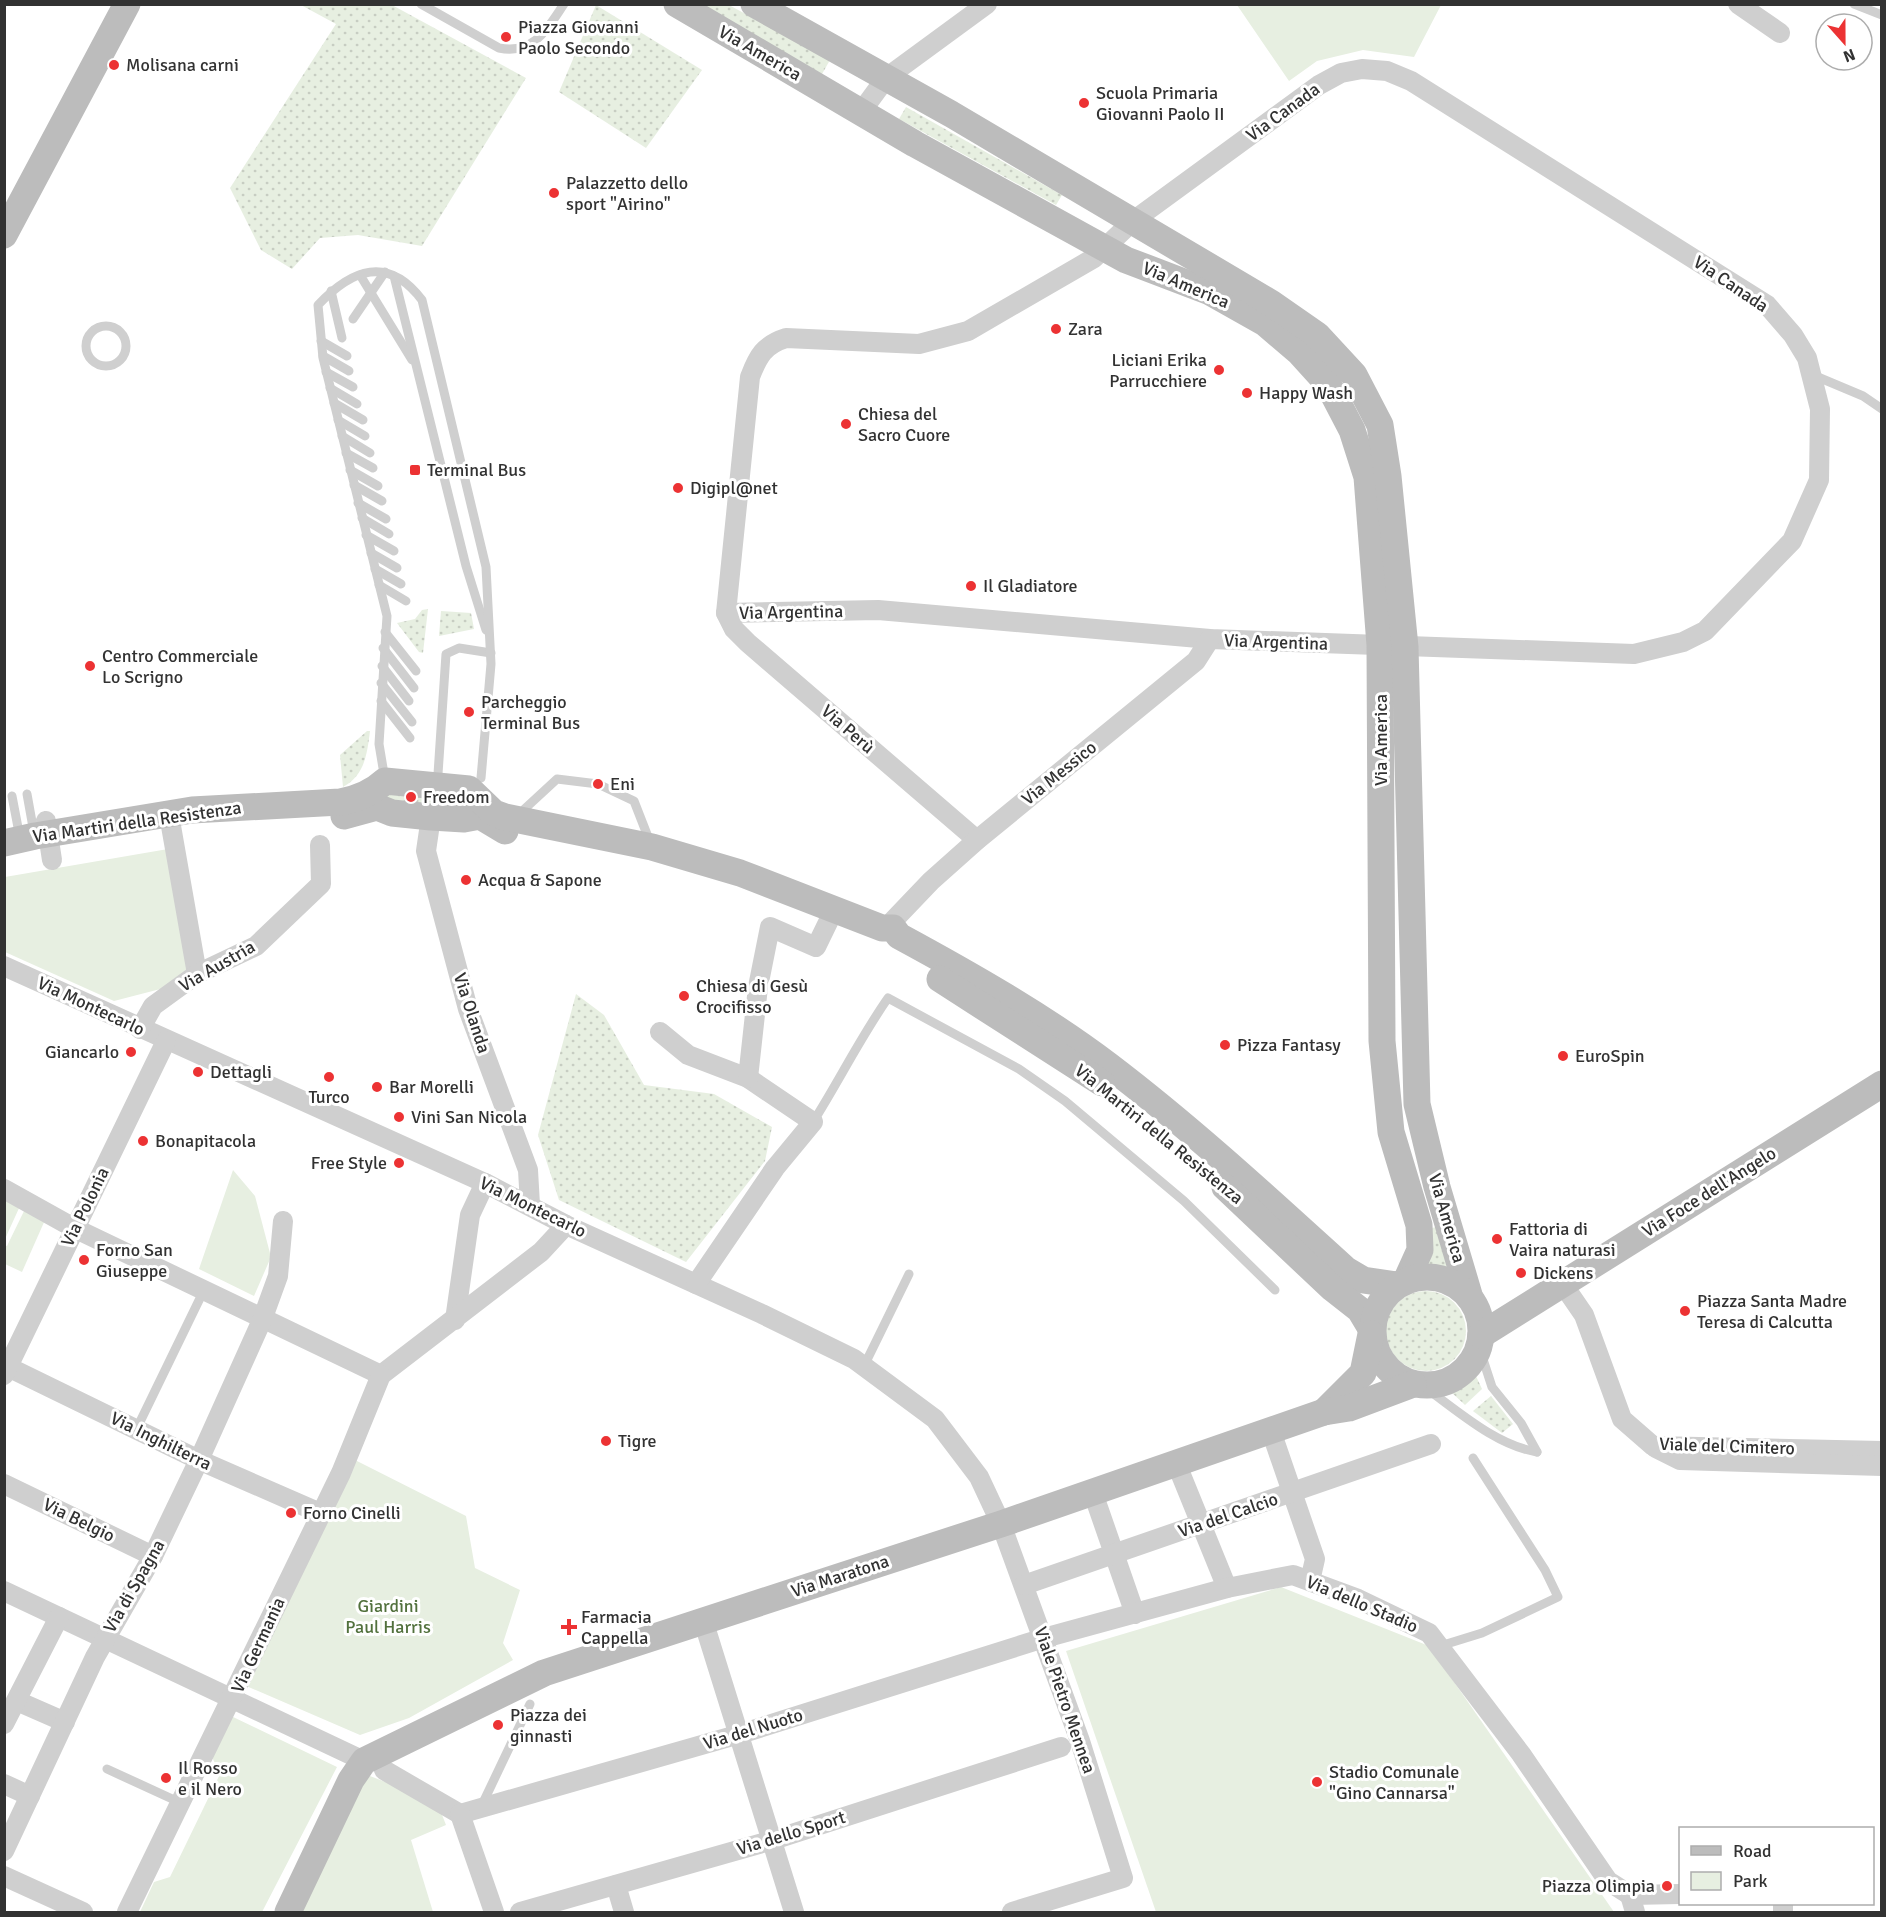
<svg xmlns="http://www.w3.org/2000/svg" width="1886" height="1917" viewBox="0 0 1886 1917" font-family="Signika,sans-serif">
<style>
.grass{fill:url(#grass-dots)}
.green{fill:#e7efe1}
.lines{fill:none;stroke-linecap:round;stroke-linejoin:round}
.lane{stroke:#cfcfcf;stroke-width:9}
.street{stroke:#cfcfcf;stroke-width:20}
.secondary{stroke:#bcbcbc;stroke-width:27}
.poi-dot{fill:#ec3233;stroke:#fff;stroke-width:2}
.labels{text-anchor:middle;dominant-baseline:central;stroke-width:6;stroke-linejoin:round;paint-order:stroke}
.poi-label{font-size:18px;fill:#323232;stroke:#fff;text-anchor:start}
.street-label{font-size:18px;fill:#323232;stroke:#fff}
.park-label{font-size:18px;fill:#52713d;stroke:#fff}
</style>
<defs>
<pattern id="grass-dots" width="8" height="8" patternUnits="userSpaceOnUse" patternTransform="scale(1.5)"><rect width="8" height="8" fill="#e7efe1"/><path d="M2 2h.1M6 6h.1" fill="none" stroke="#c7cdc2" stroke-width="1.8" stroke-linecap="round"/></pattern>
</defs>
<rect width="100%" height="100%" fill="#fff"/>
<g class="grass">
<path d="M301 5H392L526 78 422 246 358 235 320 238 292 269 261 250 230 188 336 24Z"/>
<path d="M596 5 702 70 646 148 559 92Z"/>
<path d="M698 5H729L830 60 822 74Z"/>
<path d="M906 107 1062 195 1056 205 899 119Z"/>
<path d="M428 609 423 653 419 652 397 623 415 619 422 610Z"/>
<path d="M441 611 471 613 474 629 439 636Z"/>
<path d="M367 731H370C367 754 365 775 343 787L340 755Z"/>
<path d="M387 791 464 793 469 805 462 808 389 802 386 797Z"/>
<path d="M576 994 604 1015 644 1085 714 1094 772 1127 765 1161 686 1262 559 1200 538 1135Z"/>
<path d="M1436 1227 1449 1269 1424 1265 1428 1229Z"/>
<circle cx="1426" cy="1331" r="40"/>
<path d="M1475 1374 1482 1389 1465 1405 1450 1391Z"/>
<path d="M1491 1396 1513 1424 1502 1433 1473 1411Z"/>
</g>
<g class="green">
<path d="M1237 5H1441L1414 57 1363 50 1317 61 1289 81Z"/>
<path d="M168 849 191 964 172 986 114 1001 5 952V877Z"/>
<path d="M233 1170 255 1196 271 1257 254 1296 199 1269Z"/>
<path d="M5 1198 20 1206 5 1239Z"/>
<path d="M25 1209 45 1220 22 1272 5 1264 4 1245 7 1246Z"/>
<path d="M353 1459 466 1516 475 1568 520 1590 503 1643 513 1660 409 1718 360 1735 244 1685Z"/>
<path d="M1281 1587 1429 1646 1614 1912H1156L1066 1651Z"/>
<path d="M231 1716 337 1767 262 1912H140L154 1882 170 1877 220 1774 212 1757Z"/>
<path d="M370 1776 437 1802 446 1825 411 1840 433 1912H296L352 1798Z"/>
</g>
<g class="lines">
<g class="lane">
<path d="M421 4 499 48C534 55 547 29 564 4"/>
<path d="M1854 4 1882 15"/>
<path d="M360 275 412 360"/>
<path d="M394 276 466 566 486 630"/>
<path d="M331 291 342 338"/>
<path d="M353 319 385 272"/>
<circle cx="106" cy="346" r="20"/>
<path d="M321 341 347 356"/>
<path d="M323 356 349 371"/>
<path d="M326 372 353 387"/>
<path d="M1813 375 1863 396 1882 409"/>
<path d="M330 388 357 404"/>
<path d="M334 403 363 420"/>
<path d="M338 420 365 436"/>
<path d="M342 436 370 453"/>
<path d="M346 453 373 468"/>
<path d="M350 470 378 486"/>
<path d="M354 485 382 501"/>
<path d="M358 503 386 519"/>
<path d="M362 518 389 534"/>
<path d="M366 535 394 551"/>
<path d="M371 553 397 568"/>
<path d="M375 569 401 584"/>
<path d="M379 585 406 601"/>
<path d="M385 632 416 671"/>
<path d="M383 648 414 688"/>
<path d="M382 666 409 701"/>
<path d="M381 683 412 722"/>
<path d="M381 701 410 738"/>
<path d="M438 774 446 654 459 648 491 653"/>
<path d="M385 780 379 744 387 616 323 358 318 305C352 269 388 255 422 300L486 567 491 664 481 778"/>
<path d="M27 794 34 833"/>
<path d="M12 796 20 838"/>
<path d="M518 815 557 779 598 784 634 801 650 842"/>
<path d="M813 1122C839 1081 860 1038 888 998L1019 1069 1065 1101 1184 1201 1275 1290"/>
<path d="M1479 1347 1492 1387 1521 1423 1537 1452"/>
<path d="M864 1366 909 1274"/>
<path d="M1423 1386C1457 1410 1495 1445 1537 1452"/>
<path d="M137 1428 204 1290"/>
<path d="M1440 1646 1482 1633 1558 1597 1545 1570 1473 1458"/>
<path d="M107 1769 181 1803"/>
<path d="M481 1807 530 1704"/>
</g>
<g class="street">
<path d="M1738 4 1780 33"/>
<path d="M1362 69 1387 71 1411 81 1767 305 1793 335 1807 358 1820 409 1819 480 1792 541 1705 631 1683 642 1634 654 1210 639 878 610 726 613 750 377C758 356 764 345 786 338L919 344 968 331 1094 258 1133 221 1319 85 1341 73Z"/>
<path d="M861 112 886 78 987 4"/>
<path d="M726 613 734 629 748 643 977 840"/>
<path d="M431 817 426 851 468 1009 528 1170 530 1205"/>
<path d="M46 821 52 860"/>
<path d="M171 826 197 974"/>
<path d="M888 926 931 881 977 840 1196 661 1210 639"/>
<path d="M4 966 485 1183 566 1225 762 1314 854 1359 935 1419 979 1477 1001 1524 1080 1741 1123 1878 1012 1912"/>
<path d="M140 1029 153 1006 197 974 256 946 321 884 320 845"/>
<path d="M660 1032 688 1055 748 1078 813 1122 775 1168 696 1284"/>
<path d="M748 1078 758 987 770 927 816 947 834 910"/>
<path d="M4 1189 74 1228 381 1375"/>
<path d="M1562 1283 1584 1315 1622 1419 1653 1446 1882 1451"/>
<path d="M455 1320 470 1215 485 1183"/>
<path d="M4 1365 201 1461 320 1513"/>
<path d="M4 1375 166 1041"/>
<path d="M381 1375 541 1252 566 1225"/>
<path d="M1271 1431 1315 1559 1310 1581"/>
<path d="M1656 1448 1680 1460 1882 1466"/>
<path d="M1177 1465 1227 1588"/>
<path d="M4 1484 153 1556"/>
<path d="M1093 1493 1135 1614"/>
<path d="M1024 1585 1431 1444"/>
<path d="M4 1591 364 1761"/>
<path d="M703 1620 794 1912"/>
<path d="M17 1701 65 1722"/>
<path d="M4 1724 59 1617"/>
<path d="M384 1770 460 1814"/>
<path d="M4 1784 30 1796"/>
<path d="M460 1814 740 1734 1044 1638 1227 1588 1293 1575 1358 1599 1429 1633 1521 1754 1608 1881 1630 1895 1680 1894"/>
<path d="M460 1814 494 1912"/>
<path d="M4 1851 95 1657 153 1556 199 1460 262 1320 278 1276 283 1221"/>
<path d="M4 1876 83 1912"/>
<path d="M616 1885 624 1912"/>
<path d="M1630 1895 1635 1912"/>
<path d="M1783 1904V1912"/>
<path d="M127 1912 341 1473 381 1375"/>
<path d="M520 1912 773 1840 1061 1747"/>
</g>
<g class="secondary">
<path d="M677 4 915 144 1126 260 1210 292 1265 323 1299 352 1328 384 1352 430 1367 477 1380 645 1382 1041 1391 1132 1419 1225 1420 1250 1406 1281"/>
<path d="M754 4 951 114 1271 303 1317 335 1354 375 1380 425 1388 476 1405 647 1417 1104 1437 1187 1470 1298"/>
<path d="M4 235 127 4"/>
<path d="M344 816 377 807 392 813 431 817 464 819 480 816 505 831"/>
<path d="M4 843 35 836 192 810 340 802C358 799 372 793 385 781L469 789 494 813 505 817 652 847 740 873 882 928H893L899 936C971 975 1043 1016 1108 1065 1191 1128 1269 1200 1346 1270L1363 1280 1397 1285"/>
<path d="M940 979 1102 1083"/>
<path d="M1225 1187 1332 1288 1360 1310 1372 1330"/>
<circle cx="1427" cy="1331" r="54"/>
<path d="M1481 1335 1882 1084"/>
<path d="M1324 1412 1363 1373 1371 1334"/>
<path d="M288 1912 351 1780 364 1761 544 1673 1001 1524 1324 1412 1349 1408 1413 1384"/>
</g>
</g>
<g class="poi-dot">
<circle cx="506" cy="37" r="6"/>
<circle cx="114" cy="65" r="6"/>
<circle cx="1084" cy="103" r="6"/>
<circle cx="554" cy="193" r="6"/>
<circle cx="1056" cy="329" r="6"/>
<circle cx="1219" cy="370" r="6"/>
<circle cx="1247" cy="393" r="6"/>
<circle cx="846" cy="424" r="6"/>
<rect x="409" y="464" width="12" height="12" rx="3"/>
<circle cx="678" cy="488" r="6"/>
<circle cx="971" cy="586" r="6"/>
<circle cx="90" cy="666" r="6"/>
<circle cx="469" cy="712" r="6"/>
<circle cx="598" cy="784" r="6"/>
<circle cx="411" cy="797" r="6"/>
<circle cx="466" cy="880" r="6"/>
<circle cx="684" cy="996" r="6"/>
<circle cx="1225" cy="1045" r="6"/>
<circle cx="131" cy="1052" r="6"/>
<circle cx="1563" cy="1056" r="6"/>
<circle cx="198" cy="1072" r="6"/>
<circle cx="329" cy="1077" r="6"/>
<circle cx="377" cy="1087" r="6"/>
<circle cx="399" cy="1117" r="6"/>
<circle cx="143" cy="1141" r="6"/>
<circle cx="399" cy="1163" r="6"/>
<circle cx="1497" cy="1239" r="6"/>
<circle cx="84" cy="1260" r="6"/>
<circle cx="1521" cy="1273" r="6"/>
<circle cx="1685" cy="1311" r="6"/>
<circle cx="606" cy="1441" r="6"/>
<circle cx="291" cy="1513" r="6"/>
<path d="M566 1618h6v6h6v6h-6v6h-6v-6h-6v-6h6z"/>
<circle cx="498" cy="1725" r="6"/>
<circle cx="166" cy="1778" r="6"/>
<circle cx="1317" cy="1782" r="6"/>
<circle cx="1667" cy="1886" r="6"/>
</g>
<g class="labels">
<g class="poi-label">
<text x="518" y="27">Piazza Giovanni<tspan x="518" dy="21">Paolo Secondo</tspan></text>
<text x="126" y="65">Molisana carni</text>
<text x="1096" y="93">Scuola Primaria<tspan x="1096" dy="21">Giovanni Paolo II</tspan></text>
<text x="566" y="183">Palazzetto dello<tspan x="566" dy="21">sport "Airino"</tspan></text>
<text x="1068" y="329">Zara</text>
<text x="1207" y="360" text-anchor="end">Liciani Erika<tspan x="1207" dy="21">Parrucchiere</tspan></text>
<text x="1259" y="393">Happy Wash</text>
<text x="858" y="414">Chiesa del<tspan x="858" dy="21">Sacro Cuore</tspan></text>
<text x="427" y="470">Terminal Bus</text>
<text x="690" y="488">Digipl@net</text>
<text x="983" y="586">Il Gladiatore</text>
<text x="102" y="656">Centro Commerciale<tspan x="102" dy="21">Lo Scrigno</tspan></text>
<text x="481" y="702">Parcheggio<tspan x="481" dy="21">Terminal Bus</tspan></text>
<text x="610" y="784">Eni</text>
<text x="423" y="797">Freedom</text>
<text x="478" y="880">Acqua &amp; Sapone</text>
<text x="696" y="986">Chiesa di Gesù<tspan x="696" dy="21">Crocifisso</tspan></text>
<text x="1237" y="1045">Pizza Fantasy</text>
<text x="119" y="1052" text-anchor="end">Giancarlo</text>
<text x="1575" y="1056">EuroSpin</text>
<text x="210" y="1072">Dettagli</text>
<text x="389" y="1087">Bar Morelli</text>
<text x="329" y="1097" text-anchor="middle">Turco</text>
<text x="411" y="1117">Vini San Nicola</text>
<text x="155" y="1141">Bonapitacola</text>
<text x="387" y="1163" text-anchor="end">Free Style</text>
<text x="1509" y="1229">Fattoria di<tspan x="1509" dy="21">Vaira naturasi</tspan></text>
<text x="96" y="1250">Forno San<tspan x="96" dy="21">Giuseppe</tspan></text>
<text x="1533" y="1273">Dickens</text>
<text x="1697" y="1301">Piazza Santa Madre<tspan x="1697" dy="21">Teresa di Calcutta</tspan></text>
<text x="618" y="1441">Tigre</text>
<text x="303" y="1513">Forno Cinelli</text>
<text x="581" y="1617">Farmacia<tspan x="581" dy="21">Cappella</tspan></text>
<text x="510" y="1715">Piazza dei<tspan x="510" dy="21">ginnasti</tspan></text>
<text x="178" y="1768">Il Rosso<tspan x="178" dy="21">e il Nero</tspan></text>
<text x="1329" y="1772">Stadio Comunale<tspan x="1329" dy="21">"Gino Cannarsa"</tspan></text>
<text x="1655" y="1886" text-anchor="end">Piazza Olimpia</text>
</g>
<g class="street-label">
<text transform="translate(760 53) rotate(30)">Via America</text>
<text transform="translate(1283 112) rotate(-36)">Via Canada</text>
<text transform="translate(1731 284) rotate(34)">Via Canada</text>
<text transform="translate(1186 285) rotate(23)">Via America</text>
<text transform="translate(791 612) rotate(-1)">Via Argentina</text>
<text transform="translate(1276 642) rotate(2)">Via Argentina</text>
<text transform="translate(848 729) rotate(41)">Via Perù</text>
<text transform="translate(1381 740) rotate(-90)">Via America</text>
<text transform="translate(1059 773) rotate(-39)">Via Messico</text>
<text transform="translate(137 822) rotate(-8)">Via Martiri della Resistenza</text>
<text transform="translate(217 966) rotate(-30)">Via Austria</text>
<text transform="translate(91 1006) rotate(25)">Via Montecarlo</text>
<text transform="translate(472 1013) rotate(72)">Via Olanda</text>
<text transform="translate(1159 1134) rotate(39)">Via Martiri della Resistenza</text>
<text transform="translate(1709 1192) rotate(-32)">Via Foce dell'Angelo</text>
<text transform="translate(85 1207) rotate(-64)">Via Polonia</text>
<text transform="translate(533 1207) rotate(26)">Via Montecarlo</text>
<text transform="translate(1447 1218) rotate(74)">Via America</text>
<text transform="translate(161 1441) rotate(26)">Via Inghilterra</text>
<text transform="translate(1727 1446) rotate(2)">Viale del Cimitero</text>
<text transform="translate(1228 1515) rotate(-19)">Via del Calcio</text>
<text transform="translate(79 1520) rotate(26)">Via Belgio</text>
<text transform="translate(840 1576) rotate(-18)">Via Maratona</text>
<text transform="translate(134 1586) rotate(-60)">Via di Spagna</text>
<text transform="translate(1362 1604) rotate(23)">Via dello Stadio</text>
<text transform="translate(258 1645) rotate(-65)">Via Germania</text>
<text transform="translate(1065 1700) rotate(71)">Viale Pietro Mennea</text>
<text transform="translate(753 1729) rotate(-17)">Via del Nuoto</text>
<text transform="translate(791 1833) rotate(-17)">Via dello Sport</text>
</g>
<g class="park-label">
<text x="388" y="1606">Giardini<tspan x="388" dy="21">Paul Harris</tspan></text>
</g>
</g>
<rect width="1886" height="1917" fill="none" stroke="#323232" stroke-width="12"/>
<rect x="1679" y="1827" width="195" height="78" fill="#ffffff" stroke="#adadad" stroke-width="1.5"/>
<rect x="1691" y="1846" width="30" height="9" fill="#bcbcbc" stroke="#adadad" stroke-width="1.5"/>
<text x="1733" y="1857" font-size="18" fill="#323232">Road</text>
<rect x="1691" y="1872" width="30" height="18" fill="#e7efe1" stroke="#adadad" stroke-width="1.5"/>
<text x="1733" y="1887" font-size="18" fill="#323232">Park</text>
<g transform="translate(1844 42) rotate(159)"><circle r="28" fill="#ffffff" stroke="#adadad" stroke-width="1.5"/>
<path d="M0-4.5L10 22L0 15L-10 22Z" fill="#ec3233"/>
<text y="-9" font-size="16" font-weight="bold" text-anchor="middle" fill="#323232">N</text>
</g>
</svg>
